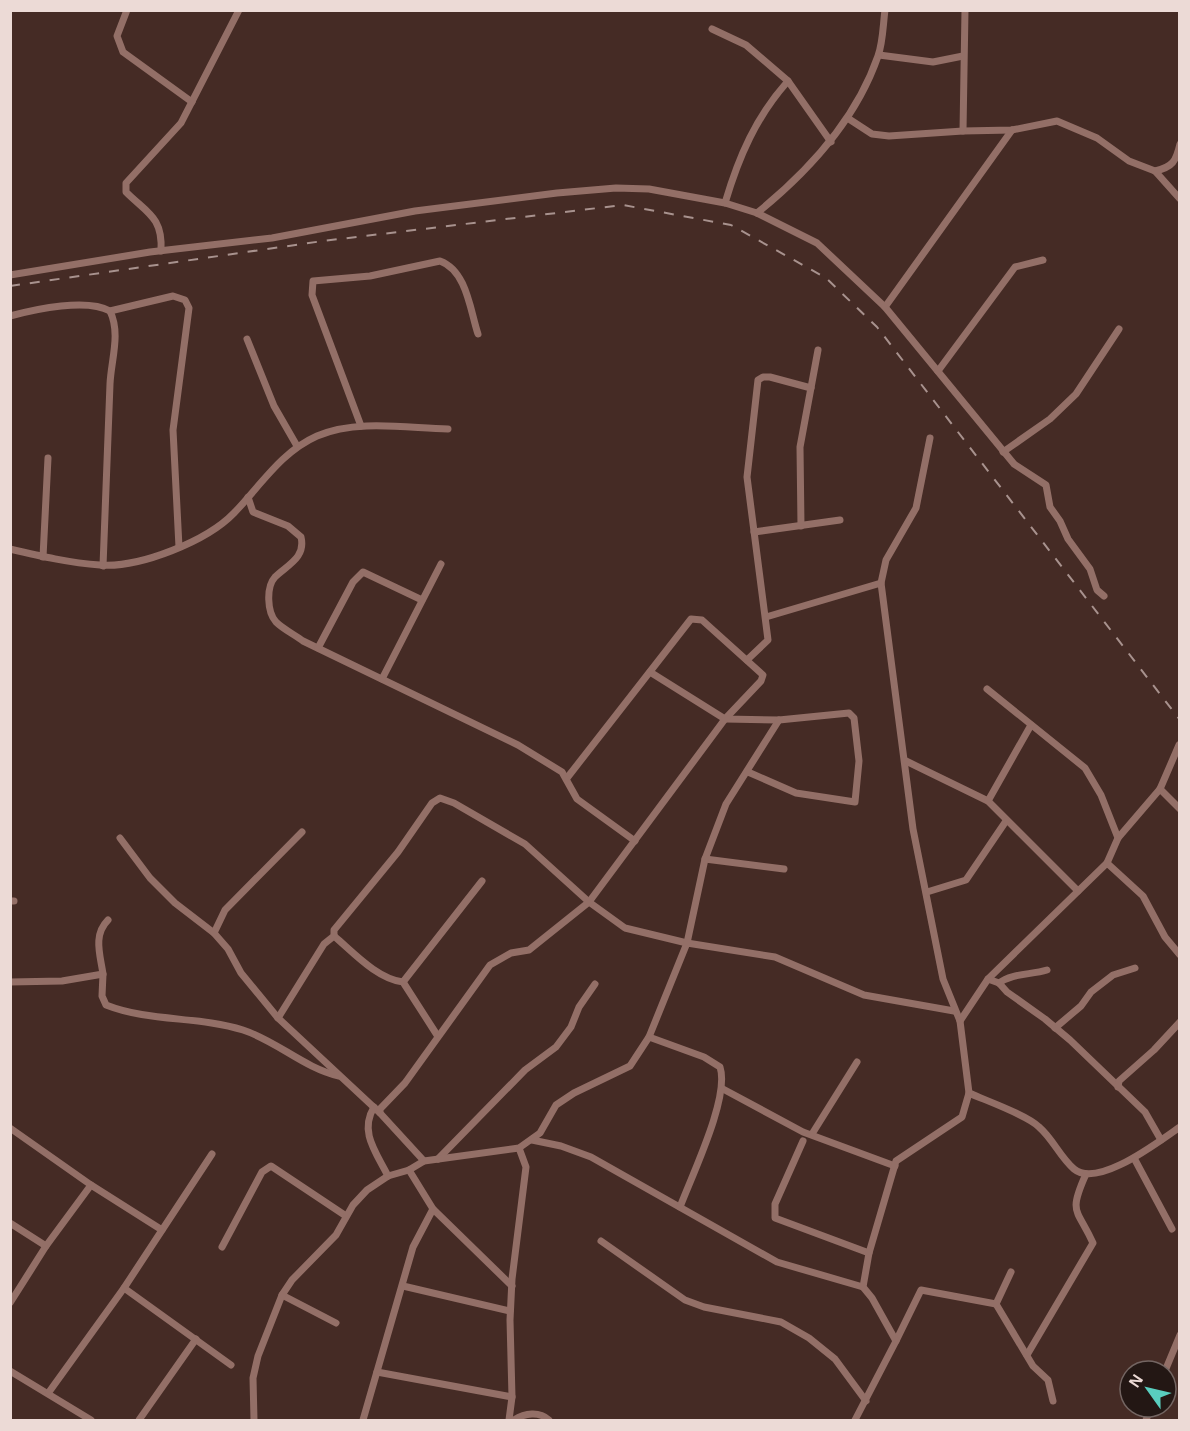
<svg xmlns="http://www.w3.org/2000/svg" width="1190" height="1431" viewBox="0 0 1190 1431" font-family="Arial,sans-serif">
<style>
.lines{fill:none;stroke-linecap:round;stroke-linejoin:round}
.minor{stroke:#936f67;stroke-width:7}
.rail{stroke:#a8928e;stroke-width:2;stroke-dasharray:10 10;stroke-linecap:butt}
</style>
<rect width="100%" height="100%" fill="#452b25"/>
<g class="lines">
<g class="minor">
<path d="M127 10 117 36 123 52 192 102"/>
<path d="M712 29 746 45 788 81 831 142"/>
<path d="M879 55 933 62 963 56"/>
<path d="M849 119 872 134 889 136 963 131 1012 130 1057 121 1097 138 1129 161 1155 171 1180 199"/>
<path d="M963 131 965 10"/>
<path d="M1155 171C1173 167 1176 161 1180 144"/>
<path d="M725 203C739 156 756 117 788 81"/>
<path d="M757 213C809 171 856 120 878 56 883 42 883 25 885 10"/>
<path d="M161 251C163 217 147 213 126 192V183L181 123 239 10"/>
<path d="M10 275 150 252 272 238 415 211 557 193 616 188 649 189 725 203 757 213 817 243 885 307 1014 464 1046 485 1050 507 1060 521 1068 539 1090 569 1097 590 1104 596"/>
<path d="M885 307 1012 130"/>
<path d="M110 311 173 296 185 300 189 308 173 430 179 547"/>
<path d="M10 316C36 309 87 298 110 311 121 334 111 360 110 384 108 445 105 505 103 566"/>
<path d="M247 339 274 406 297 446"/>
<path d="M938 371 1015 267 1043 260"/>
<path d="M361 426 312 295 313 281 370 276 440 261C467 271 470 310 478 334"/>
<path d="M930 438 916 508 886 560 881 583 913 829 943 979 960 1021"/>
<path d="M1003 452 1050 419 1076 394 1119 329"/>
<path d="M248 497 253 512 288 526 301 537C306 558 287 565 275 577 266 587 267 612 276 622 283 629 295 635 303 641L518 745 562 772 577 799 635 841"/>
<path d="M801 526 800 447 818 350"/>
<path d="M754 532 840 520"/>
<path d="M10 549C40 556 70 563 100 565 140 568 207 541 234 513 261 485 281 452 317 436 357 419 406 428 448 429"/>
<path d="M43 557 48 458"/>
<path d="M766 617 881 583"/>
<path d="M318 648 353 582 363 572 422 600"/>
<path d="M747 660 768 640 747 477 758 380 763 377H770L811 388"/>
<path d="M650 672 725 719 779 720 849 713 854 718 859 761 855 802 796 793 748 772"/>
<path d="M382 679 441 564"/>
<path d="M987 689 1085 768 1101 795 1118 838 1107 863"/>
<path d="M906 761 988 801 1078 891"/>
<path d="M1160 789 1180 809"/>
<path d="M988 801 1031 725"/>
<path d="M120 838 150 878 175 903 214 933 228 949 241 973 278 1018 380 1113"/>
<path d="M1118 838 1160 789 1179 745"/>
<path d="M705 859 784 869"/>
<path d="M927 892 966 880 1006 821"/>
<path d="M10 901H14"/>
<path d="M214 933 225 910 302 832"/>
<path d="M334 936C353 952 377 979 403 982L437 1035"/>
<path d="M103 974C100 954 93 935 108 920"/>
<path d="M988 979 999 983 1007 992 1045 1019 1070 1040 1145 1112 1161 1140"/>
<path d="M10 982 62 981 103 974 102 996 106 1005C149 1022 199 1016 243 1030 277 1041 304 1068 339 1076"/>
<path d="M403 982 482 881"/>
<path d="M999 983C1012 973 1031 975 1047 970"/>
<path d="M278 1018 324 944 334 936V930L398 852 432 803 440 798 454 803 525 844 589 902 625 928 687 943 775 957 864 995 954 1011"/>
<path d="M1055 1028 1081 1006 1091 992 1113 975 1135 968"/>
<path d="M649 1037 687 943 705 859 726 804 779 720"/>
<path d="M1118 1087 1119 1081 1154 1050 1180 1022"/>
<path d="M723 1089 803 1132 895 1166"/>
<path d="M969 1093C987 1101 1027 1115 1039 1127 1053 1139 1060 1157 1074 1169 1098 1189 1159 1141 1180 1127"/>
<path d="M374 1107C359 1132 376 1152 388 1176"/>
<path d="M10 1128 91 1185"/>
<path d="M812 1134 857 1062"/>
<path d="M532 1140 561 1146 591 1157 777 1262 863 1287"/>
<path d="M803 1141 775 1204V1218L869 1253"/>
<path d="M1134 1158 1172 1229"/>
<path d="M438 1159 525 1070 556 1047 571 1027 579 1007 595 984"/>
<path d="M424 1161 380 1113V1109L405 1083 490 965 511 953 529 950 589 902 725 719 761 681 763 675 702 620 691 619 567 778"/>
<path d="M409 1170 433 1209 512 1286"/>
<path d="M10 1223 46 1246"/>
<path d="M601 1241 685 1300 704 1307 781 1322 809 1338 835 1359 866 1401"/>
<path d="M222 1247 262 1172 271 1166 346 1216"/>
<path d="M403 1286 510 1311"/>
<path d="M124 1288 231 1365"/>
<path d="M282 1295 336 1323"/>
<path d="M10 1303 46 1246 91 1185 162 1230"/>
<path d="M996 1304 1033 1366 1048 1380 1053 1401"/>
<path d="M896 1341 921 1290 996 1304 1011 1272"/>
<path d="M1027 1355 1093 1243C1077 1208 1068 1214 1086 1174"/>
<path d="M10 1371 91 1420"/>
<path d="M1165 1371 1180 1335"/>
<path d="M377 1372 512 1397"/>
<path d="M49 1392 124 1288 212 1154"/>
<path d="M139 1420 196 1339"/>
<path d="M254 1420 253 1378 258 1356 282 1295 292 1280 336 1235 353 1205 367 1190 388 1176 409 1170 424 1161 519 1148 540 1133 556 1105 574 1093 630 1066 649 1037 704 1057 720 1067C730 1097 692 1175 680 1207"/>
<path d="M363 1420 413 1247 433 1209"/>
<path d="M509 1420 512 1397 510 1320 512 1279 526 1167 519 1148"/>
<path d="M514 1420C525 1413 539 1411 549 1420"/>
<path d="M855 1420 896 1341 872 1298 863 1287 869 1253 896 1161 962 1117 969 1093 960 1021 988 979 1107 863 1143 896 1165 937 1180 955"/>
<path d="M1146 1420 1151 1407"/>
</g>
<path class="rail" d="M10 286 323 241 623 205 731 225 826 278 877 327 1180 720"/>
</g>
<rect width="1190" height="1431" fill="none" stroke="#ecdad6" stroke-width="24"/>
<g transform="translate(1148 1389) rotate(304)"><circle r="28" fill="#231714" stroke="#736562" stroke-width="1.5"/>
<path d="M0-4.5L10 22L0 15L-10 22Z" fill="#59cebf"/>
<text y="-9" font-size="16" font-weight="bold" text-anchor="middle" fill="#ecdad6">N</text>
</g>
</svg>
